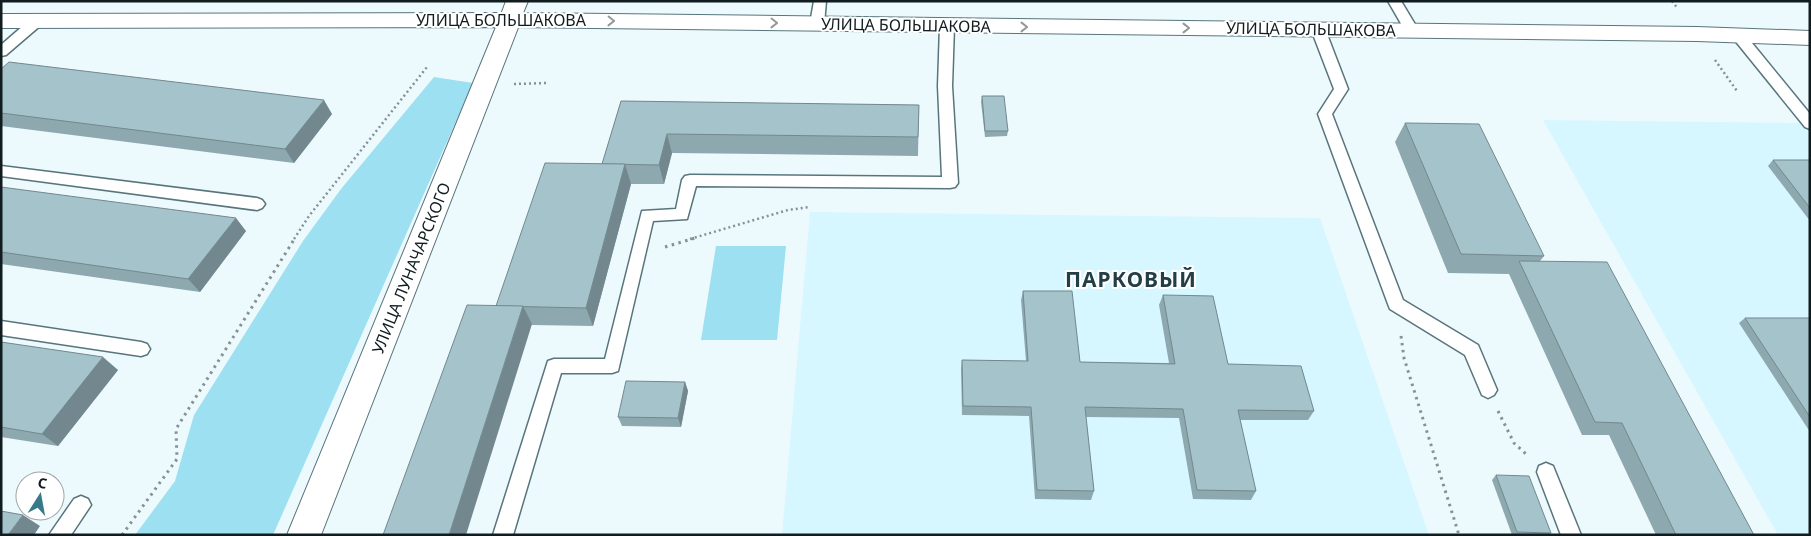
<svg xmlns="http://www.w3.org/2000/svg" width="1811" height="536" viewBox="0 0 1811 536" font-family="'Noto Sans',sans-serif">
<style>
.built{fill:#d6f7ff}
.green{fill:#9ce0f1}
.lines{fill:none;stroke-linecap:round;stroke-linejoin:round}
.service-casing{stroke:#58757c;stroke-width:3}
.minor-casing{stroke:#58757c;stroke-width:2}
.tertiary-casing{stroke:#58757c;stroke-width:2}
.path-far1{stroke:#859194;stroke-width:2.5;stroke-dasharray:2 3;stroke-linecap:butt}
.path{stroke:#859194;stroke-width:3;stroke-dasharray:2.5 4.5;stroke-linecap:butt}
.service{fill:#fff;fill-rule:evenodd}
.minor{fill:#fff;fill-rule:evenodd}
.tertiary{fill:#fff;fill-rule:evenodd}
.wall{fill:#8da8af}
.shaded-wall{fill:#73888e}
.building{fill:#a4c3cb;stroke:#73888e}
.oneway{stroke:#93999a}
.labels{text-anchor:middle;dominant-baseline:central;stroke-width:4;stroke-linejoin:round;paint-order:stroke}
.street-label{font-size:16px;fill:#101c1f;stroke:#fff}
.district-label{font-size:21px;font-weight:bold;letter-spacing:1px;fill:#233e45;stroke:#fff}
</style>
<rect width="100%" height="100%" fill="#edfafd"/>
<g class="built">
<path d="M1543 120 1810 123V535H1778Z"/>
<path d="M810 212 1320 218 1429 535H782Z"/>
</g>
<g class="green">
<path d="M434 77 473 83 273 535H135L175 481 194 415 303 241 341 189Z"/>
<path d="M716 246H786L777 340H701Z"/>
</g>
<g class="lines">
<g class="service-casing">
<g id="service">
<path d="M814 1H826L824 24 817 28 810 24Z"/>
<path d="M1388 1H1401L1419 31 1417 34H1407Z"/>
<path d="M36 18 41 19 43 22 41 25 6 55 1 56V45L31 19Z"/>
<path d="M947 22 954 26 952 86 958 183 955 187 950 188 696 186 687 219 653 221 618 371 612 373H561L513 535H493L548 361 554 359H605L642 211 676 209 682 180 685 176 690 175 942 177 938 86 940 26Z"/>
<path d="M1318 25 1325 29 1348 89 1332 114 1403 300 1478 345 1497 390 1494 395 1488 398 1482 395 1465 355 1390 309 1388 304 1318 114 1334 89 1311 29Z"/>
<path d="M1738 31 1743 32 1810 114V129L1805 127 1733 38 1731 35Z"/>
<path d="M1 166 257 198 262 200 265 204 262 208 257 210 1 176Z"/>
<path d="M1 321 141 342 147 344 150 349 147 354 141 356 1 335Z"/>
<path d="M1546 463 1553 466 1581 535H1561L1537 472 1539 466Z"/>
<path d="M81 496 88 499 91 505 71 535H49L74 499Z"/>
</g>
</g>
<g class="minor-casing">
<path id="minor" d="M510 13 518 15 521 20 321 535H287L496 27 1 28V14Z"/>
</g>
<g class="tertiary-casing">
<path id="tertiary" d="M506 1H528L523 13 1697 27 1810 31V45L1697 41 510 27 502 25 499 20Z"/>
</g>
<g class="path-far1">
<path d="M1672 1 1678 9"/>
<path d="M1715 60 1737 91"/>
<path d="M514 84 547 83"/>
<path d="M294 239 309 216 427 67"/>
<path d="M690 239 788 210 810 207"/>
</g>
<g class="path">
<path d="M665 247 695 238"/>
<path d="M1401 336 1404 358 1459 535"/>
<path d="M1498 411 1514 443 1527 455"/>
<path d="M122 535 177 459 176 429 295 238"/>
</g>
<use href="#service" class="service"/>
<use href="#minor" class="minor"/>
<use href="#tertiary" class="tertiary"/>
</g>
<g class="wall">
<path d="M1 69 332 114 294 163 1 126Z"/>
<path d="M982 96 1008 131 1007 136 985 137 981 102Z"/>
<path d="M621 101 919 105 918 156 672 153 664 184H631L593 326 532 325 496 306 602 164Z"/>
<path d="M1405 123 1544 256 1540 261 1754 535H1656L1609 435H1582L1509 274 1448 273 1395 142Z"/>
<path d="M1773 160H1810V221L1768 166Z"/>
<path d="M1 187 246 231 200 292 1 264Z"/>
<path d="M1023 291 1080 362 1169 363 1159 305 1163 295 1228 364 1314 411 1308 420H1240L1256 491 1251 500 1193 499 1179 418 1086 417 1094 491 1091 500 1035 499 1029 416 962 415 961 369 962 360 1026 361 1021 300Z"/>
<path d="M1745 318H1810V432L1739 323Z"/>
<path d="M1 342 118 370 58 446 1 437Z"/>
<path d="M685 382 688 391 681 427 622 426 618 417Z"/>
<path d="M1496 475 1551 533 1548 535H1512L1492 480Z"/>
</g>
<g class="shaded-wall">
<path d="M324 100 332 114 294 163 285 149Z"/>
<path d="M667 134 672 153 664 184 659 165Z"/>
<path d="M625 164 631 184 593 326 586 308Z"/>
<path d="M236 218 246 231 200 292 188 279Z"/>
<path d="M523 306 532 324 466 535H449Z"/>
<path d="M103 357 118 370 58 446 42 434Z"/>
<path d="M685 382 688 391 681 427 678 418Z"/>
<path d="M23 515 40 526 34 535H8Z"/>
</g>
<g class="building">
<path d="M9 62 324 100 285 149 1 113V69Z"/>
<path d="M982 96H1004L1008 131H985Z"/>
<path d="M621 101 919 105 918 137 667 134 659 165 602 164Z"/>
<path d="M1405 123 1479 124 1544 256 1461 254Z"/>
<path d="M1773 160H1810V208Z"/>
<path d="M545 163 625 164 586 308 496 306Z"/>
<path d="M1 187 236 218 188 279 1 252Z"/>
<path d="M1519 261 1607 262 1754 535H1676L1622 423 1595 422Z"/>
<path d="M1023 291H1072L1080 362 1175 364 1163 295 1213 296 1228 364 1301 366 1314 411 1238 410 1256 491 1197 490 1183 409 1085 407 1094 491 1037 490 1031 407 963 406 962 360 1028 361Z"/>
<path d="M467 305 523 306 449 535H383Z"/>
<path d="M1745 318H1810V417Z"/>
<path d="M1 342 103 357 42 434 1 427Z"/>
<path d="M626 381 685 382 678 418 618 417Z"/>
<path d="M1496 475 1529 476 1551 533 1517 532Z"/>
<path d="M1 511 23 515 8 535H1Z"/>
</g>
<defs><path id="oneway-chevron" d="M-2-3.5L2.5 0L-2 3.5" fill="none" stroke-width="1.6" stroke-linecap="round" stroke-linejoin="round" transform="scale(1.25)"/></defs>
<g class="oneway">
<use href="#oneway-chevron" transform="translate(611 21) rotate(1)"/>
<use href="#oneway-chevron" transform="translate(774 23) rotate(1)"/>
<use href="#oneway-chevron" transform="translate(1024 27)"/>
<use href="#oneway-chevron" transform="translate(1186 28)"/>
</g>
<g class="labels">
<g class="street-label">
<text x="501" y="20">УЛИЦА БОЛЬШАКОВА</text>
<text transform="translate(906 25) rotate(1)">УЛИЦА БОЛЬШАКОВА</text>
<text transform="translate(1311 29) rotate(1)">УЛИЦА БОЛЬШАКОВА</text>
<text transform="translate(411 268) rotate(-68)">УЛИЦА ЛУНАЧАРСКОГО</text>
</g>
<g class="district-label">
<text x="1131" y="279">ПАРКОВЫЙ</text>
</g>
</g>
<rect width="1811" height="536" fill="none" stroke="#101c1f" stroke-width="5"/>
<g transform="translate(40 496) rotate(11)"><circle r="24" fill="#ffffff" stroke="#9fa4a5"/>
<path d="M0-4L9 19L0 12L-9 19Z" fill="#377b8a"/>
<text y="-8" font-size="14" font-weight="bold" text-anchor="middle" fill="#101c1f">С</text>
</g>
</svg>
